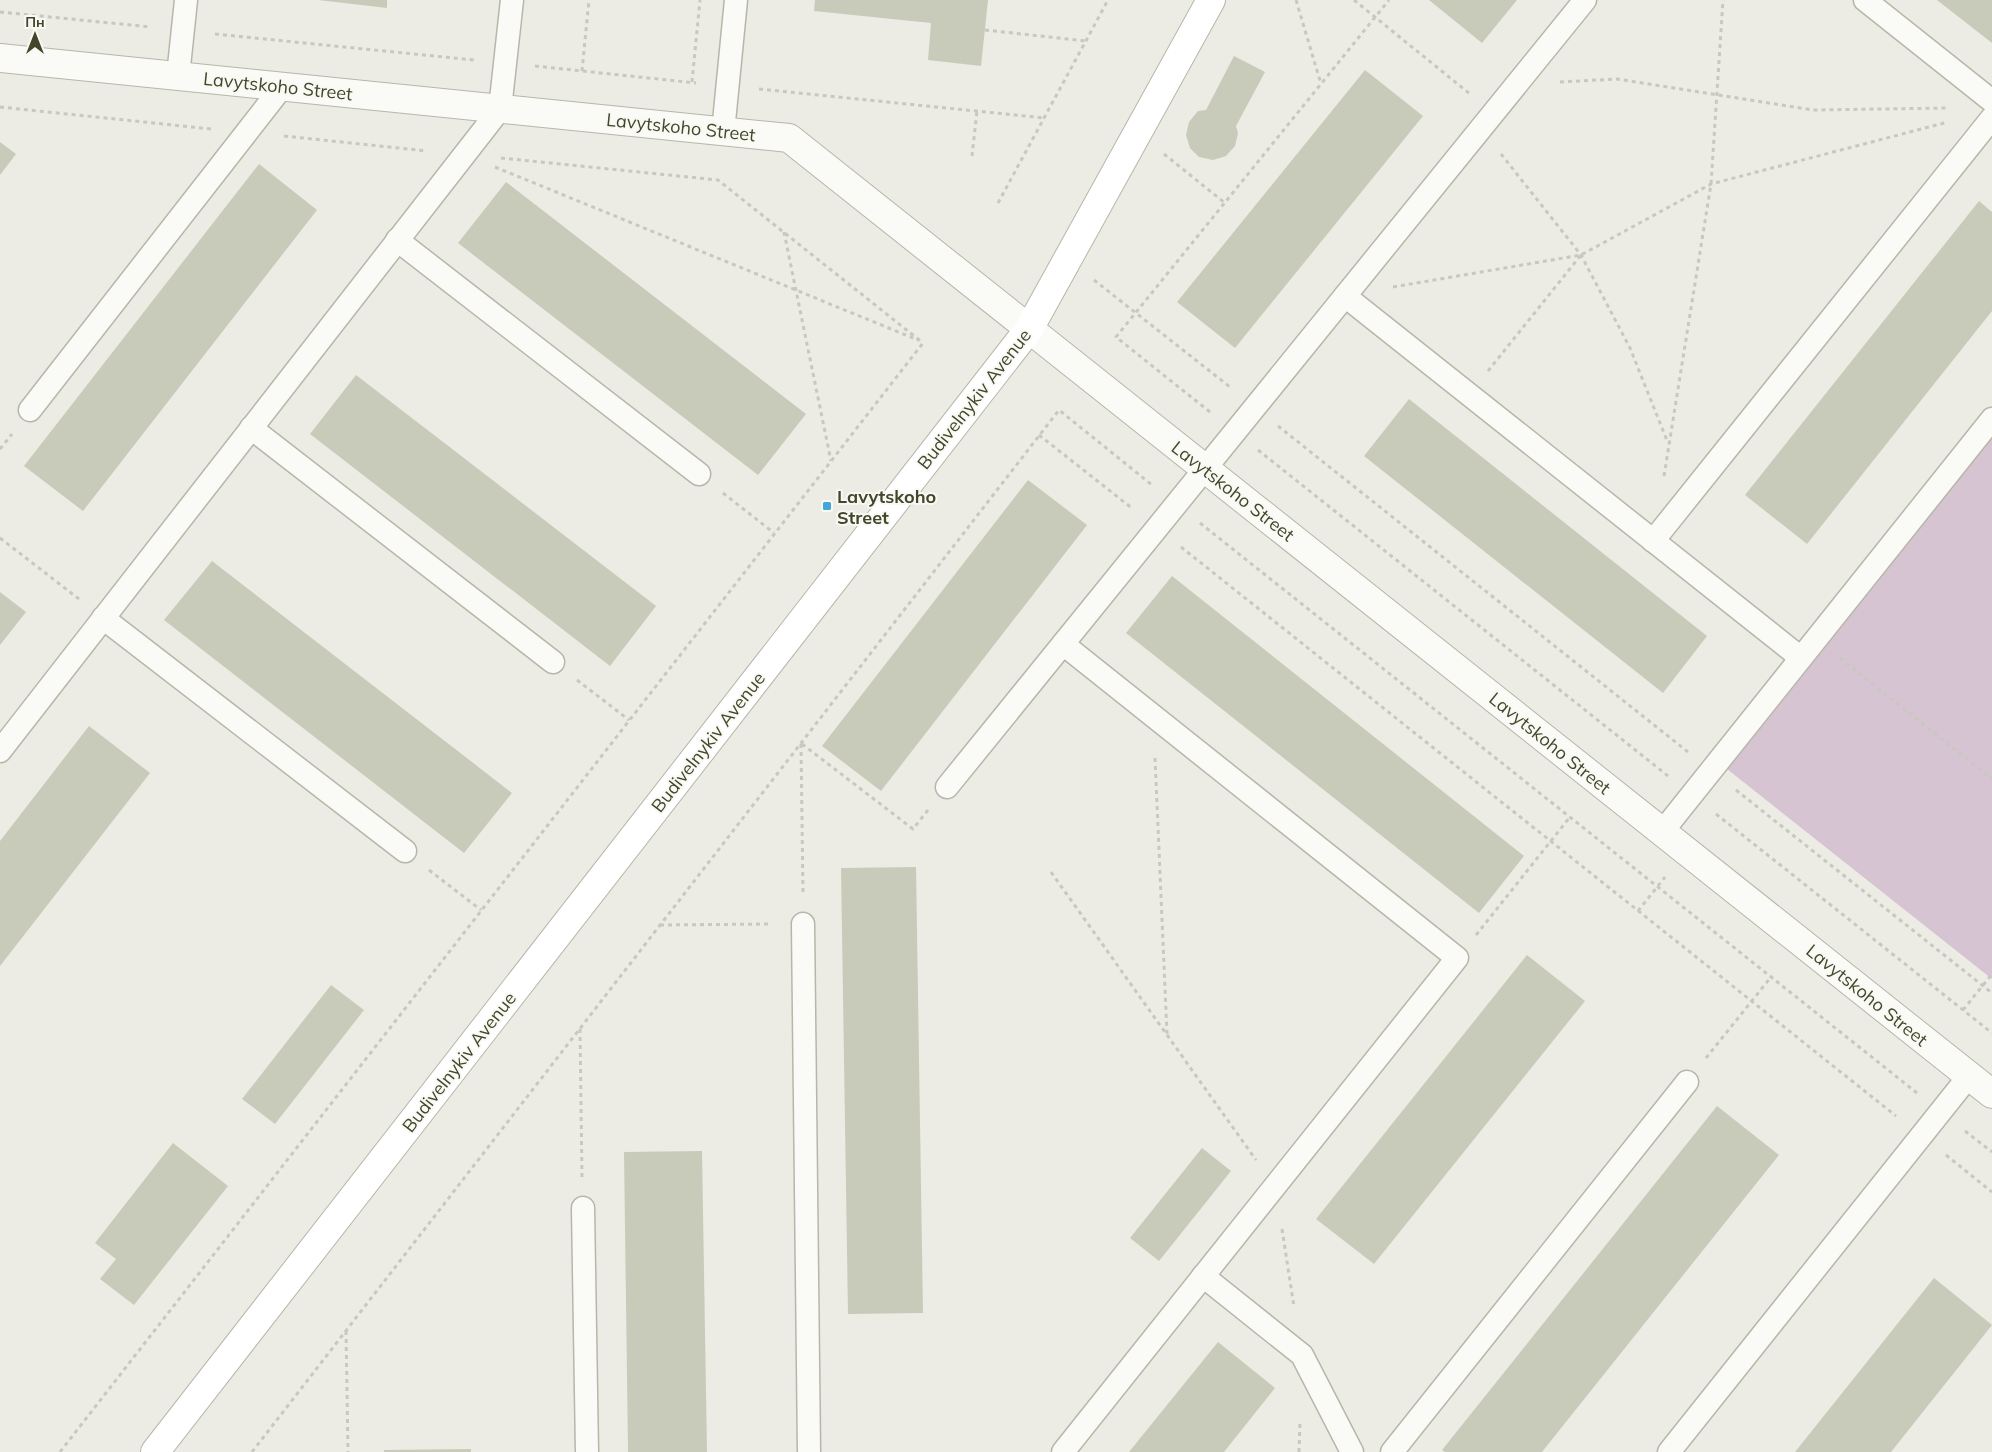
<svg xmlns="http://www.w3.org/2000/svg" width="1992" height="1452" viewBox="0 0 1992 1452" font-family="Mulish,sans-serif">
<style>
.green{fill:#d7c4d3}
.building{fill:#c8cbba}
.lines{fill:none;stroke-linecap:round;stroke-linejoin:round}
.service-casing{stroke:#b6b7a8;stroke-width:25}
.minor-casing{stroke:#b6b7a8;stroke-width:30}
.secondary-casing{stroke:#b6b7a8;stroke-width:30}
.path{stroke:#c7c8be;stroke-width:3;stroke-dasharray:4 4;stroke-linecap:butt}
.service{stroke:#fafaf7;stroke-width:22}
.minor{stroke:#fafaf7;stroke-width:28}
.secondary{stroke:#fff;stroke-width:28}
.poi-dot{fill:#43a7d7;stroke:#f9f9f4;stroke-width:2}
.labels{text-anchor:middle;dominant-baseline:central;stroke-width:4;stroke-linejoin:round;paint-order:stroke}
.street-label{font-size:18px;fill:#43462a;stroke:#f9f9f4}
.poi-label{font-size:18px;font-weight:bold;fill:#43462a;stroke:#f9f9f4;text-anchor:start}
</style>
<rect width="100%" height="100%" fill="#ecece4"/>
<path class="green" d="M1992 437V979L1727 769Z"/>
<g class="building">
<path d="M318 0H387V8Z"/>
<path d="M815 0H988L981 66 928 60 931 23 814 11Z"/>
<path d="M1429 0H1517L1482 43Z"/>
<path d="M1937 0H1992V43Z"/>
<path d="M1234 56 1265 72 1236 126 1238 133 1235 146 1226 156 1213 160 1199 157 1190 148 1186 135 1189 122 1198 111 1206 110Z"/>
<path d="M1365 70 1423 116 1235 348 1177 302Z"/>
<path d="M0 142 16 154 0 175Z"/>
<path d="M259 164 317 210 83 511 24 466Z"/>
<path d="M506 182 806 414 758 475 458 243Z"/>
<path d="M1979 201 1992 212V311L1807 544 1745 495Z"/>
<path d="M356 375 656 606 610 666 310 434Z"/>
<path d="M1409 399 1707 636 1663 693 1364 456Z"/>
<path d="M1028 480 1087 525 881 791 822 746Z"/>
<path d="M212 561 512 793 464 853 164 620Z"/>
<path d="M1172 576 1524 856 1479 913 1126 633Z"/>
<path d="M0 592 26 612 0 645Z"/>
<path d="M89 726 150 773 0 966V841Z"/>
<path d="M916 867 923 1313 848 1314 841 868Z"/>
<path d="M1527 955 1585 1001 1374 1264 1316 1219Z"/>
<path d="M331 985 364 1010 275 1124 242 1099Z"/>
<path d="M1717 1106 1779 1155 1542 1452H1445L1442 1450Z"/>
<path d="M173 1143 228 1186 134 1305 100 1279 116 1259 95 1243Z"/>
<path d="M1202 1148 1231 1171 1159 1261 1130 1238Z"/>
<path d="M702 1151 707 1452H628L624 1152Z"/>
<path d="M1934 1278 1992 1325 1891 1452H1795Z"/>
<path d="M1218 1342 1275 1388 1224 1452H1129Z"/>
<path d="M471 1449V1452H384V1450Z"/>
</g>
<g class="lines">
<g class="service-casing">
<g id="service">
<path d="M1865 0 1992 101"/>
<path d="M178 76 186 0"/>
<path d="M723 132 736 0"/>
<path d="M397 240 699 474"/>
<path d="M1345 296 1801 658"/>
<path d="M30 410 282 87"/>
<path d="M251 428 553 662"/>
<path d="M1653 541 1992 118"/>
<path d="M103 618 405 851"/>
<path d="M0 751 500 109 512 0"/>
<path d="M947 787 1585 0"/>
<path d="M1662 832 1992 419"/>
<path d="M803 924 809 1452"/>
<path d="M583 1208 587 1452"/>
<path d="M1203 1276 1302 1355 1352 1452"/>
<path d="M1063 1452 1457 958 1063 644"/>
<path d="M1392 1452 1687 1082"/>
<path d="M1669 1452 1969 1076"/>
</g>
</g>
<g class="minor-casing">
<path id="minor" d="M0 58 789 138 1992 1094"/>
</g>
<g class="secondary-casing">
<path id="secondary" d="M155 1452 1029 329 1211 0"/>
</g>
<g class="path">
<path d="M1296 0 1321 84"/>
<path d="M1354 0 1470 94"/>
<path d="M0 12 151 27"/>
<path d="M985 30 1086 41"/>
<path d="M215 34 474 60"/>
<path d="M535 66 696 83"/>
<path d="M582 71 589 0"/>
<path d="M692 82 700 0"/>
<path d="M1560 82 1617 79 1813 110 1949 108"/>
<path d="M759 89 1045 118"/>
<path d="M0 107 211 129"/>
<path d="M284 136 427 151"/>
<path d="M1164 154 1225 203"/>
<path d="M1501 154 1581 255 1630 348 1668 443"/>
<path d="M972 156 977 111"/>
<path d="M501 158 718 180 923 343"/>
<path d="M495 167 918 340"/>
<path d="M998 203 1108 0"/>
<path d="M784 232 831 461"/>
<path d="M1094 280 1230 387"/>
<path d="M1393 287 1581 255 1711 184 1948 122"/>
<path d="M1488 371 1581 255"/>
<path d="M1210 412 1116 337 1389 0"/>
<path d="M1278 426 1688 752"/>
<path d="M1039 435 1133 509"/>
<path d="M0 449 12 434"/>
<path d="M1258 450 1668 776"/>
<path d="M1664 476 1711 184 1723 0"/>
<path d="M723 493 774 533"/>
<path d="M1200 523 1917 1093"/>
<path d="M0 538 79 599"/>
<path d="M1181 547 1896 1116"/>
<path d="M1840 658 1992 779"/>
<path d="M577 680 629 720"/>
<path d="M801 744 803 895"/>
<path d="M802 744 913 829 928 810"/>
<path d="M1155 758 1167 1034"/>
<path d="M1736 790 1992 993"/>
<path d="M1716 814 1992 1033"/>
<path d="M429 870 481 910"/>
<path d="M1051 872 1256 1160"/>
<path d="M1638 911 1665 877"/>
<path d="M660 925 771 924"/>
<path d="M1476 935 1570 817"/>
<path d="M1963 1010 1992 974"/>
<path d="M580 1029 582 1178"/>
<path d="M1706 1058 1771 977"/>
<path d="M1965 1131 1992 1152"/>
<path d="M1946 1155 1992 1192"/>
<path d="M1282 1229 1294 1307"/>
<path d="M346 1331 348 1452"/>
<path d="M60 1452 923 343"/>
<path d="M252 1452 1059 410 1152 485"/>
<path d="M1299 1452 1300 1423"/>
</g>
<use href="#service" class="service"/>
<use href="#minor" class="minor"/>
<use href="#secondary" class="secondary"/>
</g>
<rect class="poi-dot" x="822" y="501" width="10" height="10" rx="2.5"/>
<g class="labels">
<g class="street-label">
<text transform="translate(278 86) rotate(6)">Lavytskoho Street</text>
<text transform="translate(681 127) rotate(6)">Lavytskoho Street</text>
<text transform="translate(974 399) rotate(-52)">Budivelnykiv Avenue</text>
<text transform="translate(1233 491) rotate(38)">Lavytskoho Street</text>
<text transform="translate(708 742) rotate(-52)">Budivelnykiv Avenue</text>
<text transform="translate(1550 743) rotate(39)">Lavytskoho Street</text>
<text transform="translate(1867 995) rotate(39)">Lavytskoho Street</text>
<text transform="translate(459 1062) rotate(-52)">Budivelnykiv Avenue</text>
</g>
<g class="poi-label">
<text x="837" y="496">Lavytskoho<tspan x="837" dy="21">Street</tspan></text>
</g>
</g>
<g transform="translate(35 35)" stroke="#f9f9f4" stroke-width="4" paint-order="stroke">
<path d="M0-4L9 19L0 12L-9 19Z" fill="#43462a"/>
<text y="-8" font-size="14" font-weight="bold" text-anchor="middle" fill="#43462a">Пн</text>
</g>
</svg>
